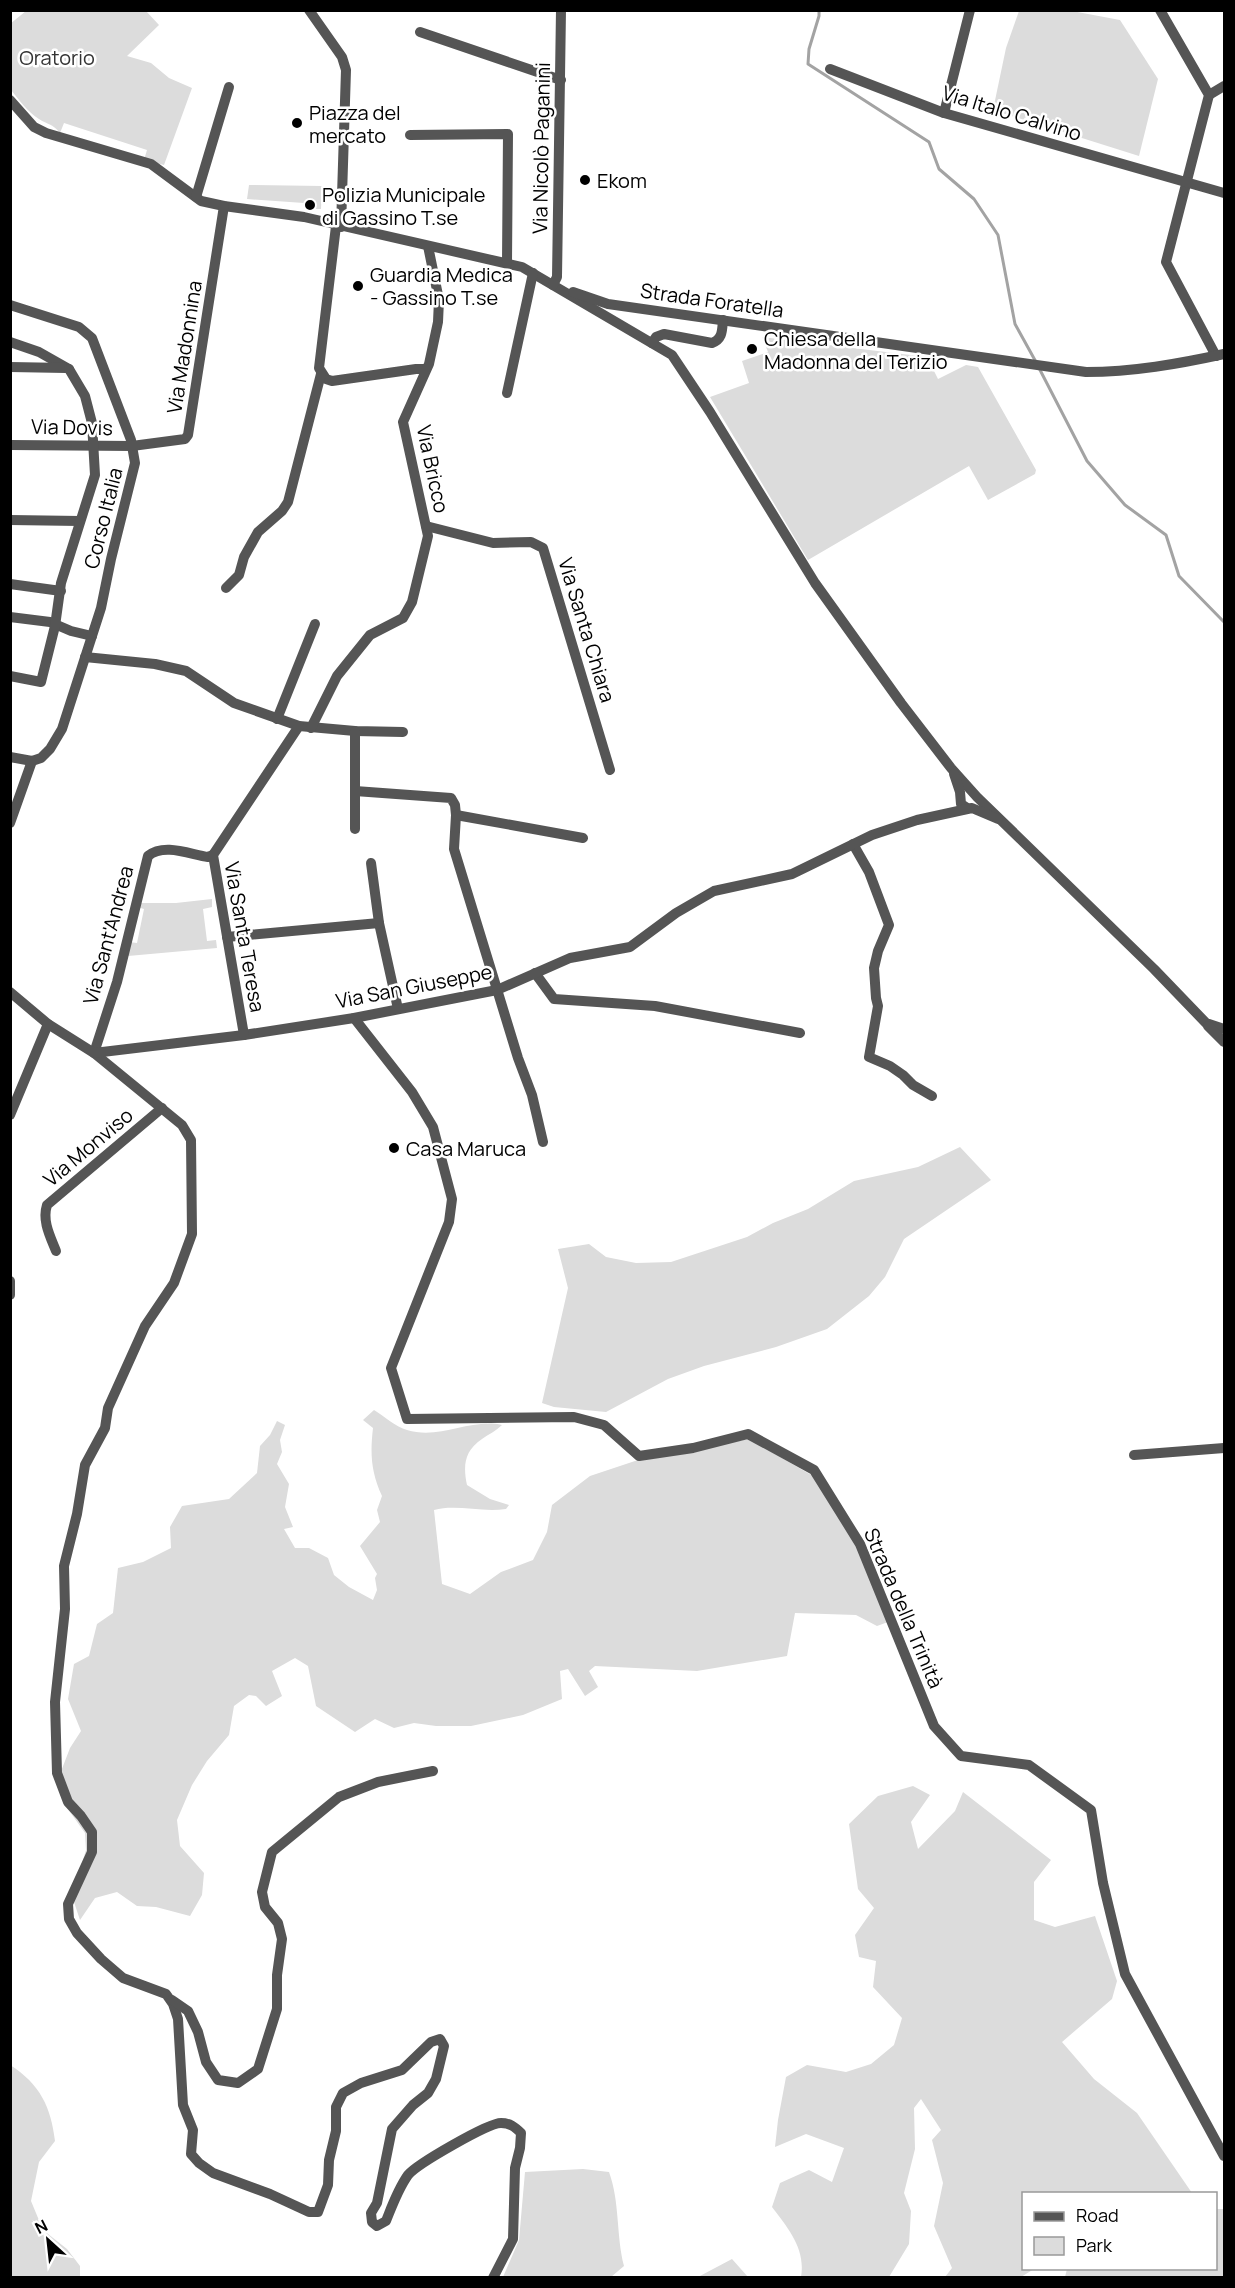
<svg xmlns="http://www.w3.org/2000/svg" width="1235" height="2288" viewBox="0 0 1235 2288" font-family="Manrope,sans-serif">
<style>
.green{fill:#dcdcdc}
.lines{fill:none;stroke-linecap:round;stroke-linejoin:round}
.stream{stroke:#a3a3a3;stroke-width:3}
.minor{stroke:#555;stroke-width:10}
.poi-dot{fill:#000;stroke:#fff;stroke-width:2}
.labels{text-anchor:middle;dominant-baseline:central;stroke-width:5;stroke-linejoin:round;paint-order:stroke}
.park-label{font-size:20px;fill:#333;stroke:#fff}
.poi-label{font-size:20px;fill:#000;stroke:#fff;text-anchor:start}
.street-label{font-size:20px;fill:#000;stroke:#fff}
</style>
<rect width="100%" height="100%" fill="#fff"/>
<g class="green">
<path d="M26 11H146L159 25 127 56 151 63 169 78 192 88 164 165 144 160 147 150 64 123 60 133C52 123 48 125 39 119 28 112 19 100 11 90L10 24Z"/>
<path d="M1019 11H1072L1120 20 1158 79 1139 156 993 110 1006 48Z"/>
<path d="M249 185 322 186 321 209H305L304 203 247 199Z"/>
<path d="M762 337 927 357 938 379 966 365 978 367 1036 470 1035 474 988 500 969 466 808 560 710 397 749 383 742 361 768 352Z"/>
<path d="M212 899V907L203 909 207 941 216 940 217 948 128 956 129 942 137 943 144 909 137 907 139 903H176Z"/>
<path d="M960 1147 991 1180 904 1239 885 1277 869 1296 827 1329 776 1347 704 1366 668 1379 606 1412 554 1407 542 1403 568 1288 558 1249 589 1244 606 1257 636 1263 671 1262 747 1237 773 1223 808 1209 854 1181 918 1167Z"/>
<path d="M374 1410C384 1416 396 1427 407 1430 440 1440 471 1418 502 1425 496 1431 489 1434 482 1439 464 1451 463 1466 467 1485L490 1499 509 1505 506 1509C482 1513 457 1504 434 1510L442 1584 470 1594 501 1572 533 1560 547 1532 552 1505 590 1476 638 1460 749 1439 813 1476 849 1518 888 1622 877 1626 856 1615 795 1613 787 1656 697 1671 595 1666 589 1671 598 1687 585 1696 568 1669 560 1671 562 1699 523 1715 471 1726H436L414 1723 394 1728 375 1719 355 1732 316 1706 308 1666 295 1658 272 1671 282 1696 266 1706 256 1696 249 1695 234 1706 229 1735 207 1761 192 1785 177 1820 180 1846 204 1873 202 1895 190 1916 156 1907 137 1906 117 1892 95 1898 80 1920 74 1902 79 1873 86 1850 85 1833 65 1805 60 1774 70 1748 81 1731 68 1699 74 1664 89 1656 97 1624 113 1613 118 1568 143 1562 171 1548 170 1527 182 1506 229 1499 257 1473 260 1446 270 1435 277 1421 285 1425 280 1440 282 1452 277 1464 289 1484 285 1507 293 1527 284 1529 295 1548H309L328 1558 334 1575 349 1587 373 1600 377 1590 375 1578 377 1574 360 1546 380 1522 377 1510 382 1496C371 1472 370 1454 373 1428L363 1420Z"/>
<path d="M913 1786 930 1795 911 1822 918 1849 955 1811 963 1792 1051 1860 1034 1882V1920L1055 1927 1095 1916 1117 1981 1112 1999 1062 2042 1094 2079 1137 2113 1192 2193 1024 2194V2268L1034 2269 1021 2277H945L952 2268 934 2226 943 2183 932 2140 941 2130 921 2099 914 2108 915 2149 904 2193 911 2211 909 2244 889 2277H801C806 2249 788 2228 772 2207L780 2183 809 2170 832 2182 844 2148 806 2134 775 2147 778 2120 786 2077 807 2065 846 2072 871 2064 894 2045 902 2018 873 1987 876 1961 859 1957 855 1935 874 1908 858 1889 849 1824 878 1796Z"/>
<path d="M10 2065C40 2084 51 2107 55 2141L39 2162 31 2201 43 2230 67 2249 80 2266V2277H11Z"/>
<path d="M583 2169 609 2172C620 2202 616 2235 624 2266L611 2277H503L519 2240 525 2172Z"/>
<path d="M1216 2209H1224V2277H1065L1067 2269 1216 2268Z"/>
<path d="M732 2259 748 2277H697H698Z"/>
</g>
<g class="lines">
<g class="stream">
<path d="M819 10V16L809 49 808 64 929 142 939 169 974 199 998 235 1015 324 1036 362"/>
<path d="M1039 368 1087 461 1125 505 1166 535 1179 576 1224 622"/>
</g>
<g class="minor">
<path d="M309 10 342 57 346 70 341 227"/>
<path d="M1160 10 1209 95 1166 262 1216 356"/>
<path d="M420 32 561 80"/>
<path d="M830 69 944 113 1224 193"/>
<path d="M1209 95 1224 86"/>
<path d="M10 100 34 127 46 133 151 164 201 201 224 206 304 217 522 267 672 355 710 412 815 583 901 703 951 768 977 797 1154 969 1206 1023 1224 1029"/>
<path d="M944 113 970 10"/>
<path d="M410 135 508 134 507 263"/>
<path d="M196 197 229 87"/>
<path d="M336 226 319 368 326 379 332 381 416 369H426"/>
<path d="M553 285 557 277 561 10"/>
<path d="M573 292 608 304 1086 372C1133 372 1178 364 1224 354"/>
<path d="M10 305 79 327 92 338 131 440 135 463 111 559 101 608 62 729 50 749 41 758 32 761 10 757"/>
<path d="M10 342 39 352 69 369"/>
<path d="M652 343 656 337 664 334 712 343C723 339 722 330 723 320"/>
<path d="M10 367 66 368"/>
<path d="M507 393 533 273"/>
<path d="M10 445 132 446 185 439 188 435 224 206"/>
<path d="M10 520 80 521"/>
<path d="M426 526 493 543 531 542 543 548 610 770"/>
<path d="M10 584 61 591"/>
<path d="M226 588 239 575 244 557 258 532 282 511 288 502 321 374"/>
<path d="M10 617 50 622 71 631 92 636"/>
<path d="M85 657 155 664 186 671 234 703 299 726 355 731 403 732"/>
<path d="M10 676 41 682 55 626 61 583 95 475 92 423 85 396 69 369"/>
<path d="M277 719 315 624"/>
<path d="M311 728 337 676 370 635 403 618 412 602 428 536 403 422 429 364 438 322 439 300 428 246"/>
<path d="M954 774 960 792 961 804 967 808"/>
<path d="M355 791 451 798 455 805 456 815 454 849 518 1058 532 1095 543 1142"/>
<path d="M456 815 583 838"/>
<path d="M10 823 32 761"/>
<path d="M355 829V731"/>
<path d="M853 844 869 872 889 925 878 951 874 968 876 998 878 1006 869 1057 890 1066 903 1075 913 1085 932 1096"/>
<path d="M213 855 208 857C189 854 164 843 148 856L117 982 94 1053 182 1125 191 1140 192 1234 174 1283 145 1326 108 1408 105 1428 85 1465 77 1514 64 1566 65 1609 55 1702 57 1773 68 1802 81 1816 92 1832V1852L68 1904 69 1919 77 1933 101 1959 123 1978 166 1994 173 2004 178 2019 183 2105 193 2130 191 2154 199 2163 213 2173 270 2194 309 2212H318L328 2185 329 2160 336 2131V2107L343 2093 361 2083 402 2070 431 2042 440 2039 444 2046 436 2079 428 2093 413 2105 392 2129 377 2203 371 2213 372 2222 377 2226 386 2221C392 2206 398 2189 408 2175 417 2164 488 2123 501 2123 510 2123 515 2127 521 2133L520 2148 515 2168 513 2239 493 2278"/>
<path d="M371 863 379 923 398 1009"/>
<path d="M227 937 379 923"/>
<path d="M535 973 554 999 655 1006 800 1033"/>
<path d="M10 992 48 1024 94 1053 244 1035 354 1018 497 990 570 958 630 947 676 913 714 891 792 874 872 835 917 820 972 808 998 819"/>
<path d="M354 1018 412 1092 433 1127 452 1199 449 1222 391 1368 407 1419 574 1417 604 1425 639 1456 693 1448 748 1434 814 1470 860 1544 934 1726 961 1756 1029 1765 1091 1810 1103 1883 1125 1974 1224 2156"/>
<path d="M1208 1026 1224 1042"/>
<path d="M244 1035 213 855 299 726"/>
<path d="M10 1115 48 1024"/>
<path d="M56 1251C50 1236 42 1221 47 1205L162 1108"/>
<path d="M10 1281V1295"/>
<path d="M1134 1455 1224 1448"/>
<path d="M172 2000 188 2011 198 2032 206 2062 218 2080 238 2083 258 2069 277 2009V1975L282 1939 278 1923 265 1907 262 1892 272 1852 339 1797 378 1782 433 1771"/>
</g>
</g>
<g class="poi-dot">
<circle cx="297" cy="123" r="6"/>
<circle cx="585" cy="180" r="6"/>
<circle cx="310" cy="205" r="6"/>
<circle cx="358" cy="286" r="6"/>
<circle cx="752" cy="349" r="6"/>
<circle cx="394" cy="1148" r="6"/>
</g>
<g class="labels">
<g class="park-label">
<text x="57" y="57">Oratorio</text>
</g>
<g class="poi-label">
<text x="309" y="112">Piazza del<tspan x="309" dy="23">mercato</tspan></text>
<text x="597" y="180">Ekom</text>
<text x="322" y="194">Polizia Municipale<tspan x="322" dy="23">di Gassino T.se</tspan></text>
<text x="370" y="274">Guardia Medica<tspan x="370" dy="23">- Gassino T.se</tspan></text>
<text x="764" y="338">Chiesa della<tspan x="764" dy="23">Madonna del Terizio</tspan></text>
<text x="406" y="1148">Casa Maruca</text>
</g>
<g class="street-label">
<text transform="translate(1012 113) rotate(17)">Via Italo Calvino</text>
<text transform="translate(541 148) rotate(-89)">Via Nicolò Paganini</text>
<text transform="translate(712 300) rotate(8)">Strada Foratella</text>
<text transform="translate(184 347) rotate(-81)">Via Madonnina</text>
<text transform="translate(72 427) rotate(1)">Via Dovis</text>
<text transform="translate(433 469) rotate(78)">Via Bricco</text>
<text transform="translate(103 518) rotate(-76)">Corso Italia</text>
<text transform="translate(587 630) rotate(73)">Via Santa Chiara</text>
<text transform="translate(108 935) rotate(-75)">Via Sant'Andrea</text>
<text transform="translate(245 937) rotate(80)">Via Santa Teresa</text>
<text transform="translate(414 986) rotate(-11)">Via San Giuseppe</text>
<text transform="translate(88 1147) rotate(-40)">Via Monviso</text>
<text transform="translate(904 1608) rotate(67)">Strada della Trinità</text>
</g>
</g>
<rect width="1235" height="2288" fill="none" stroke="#000000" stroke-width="24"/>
<rect x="1022" y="2192" width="195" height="78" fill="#ffffff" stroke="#999999" stroke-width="1.5"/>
<rect x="1034" y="2212" width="30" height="9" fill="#555555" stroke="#999999" stroke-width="1.5"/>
<text x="1076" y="2222" font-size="18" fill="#000000">Road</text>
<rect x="1034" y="2237" width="30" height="18" fill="#dcdcdc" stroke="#999999" stroke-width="1.5"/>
<text x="1076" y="2252" font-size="18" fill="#000000">Park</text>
<g transform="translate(48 2240) rotate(333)" stroke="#ffffff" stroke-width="4.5" paint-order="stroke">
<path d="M0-4.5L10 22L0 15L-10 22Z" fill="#000000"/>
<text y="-9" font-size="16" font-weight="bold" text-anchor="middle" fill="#000000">N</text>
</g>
</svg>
